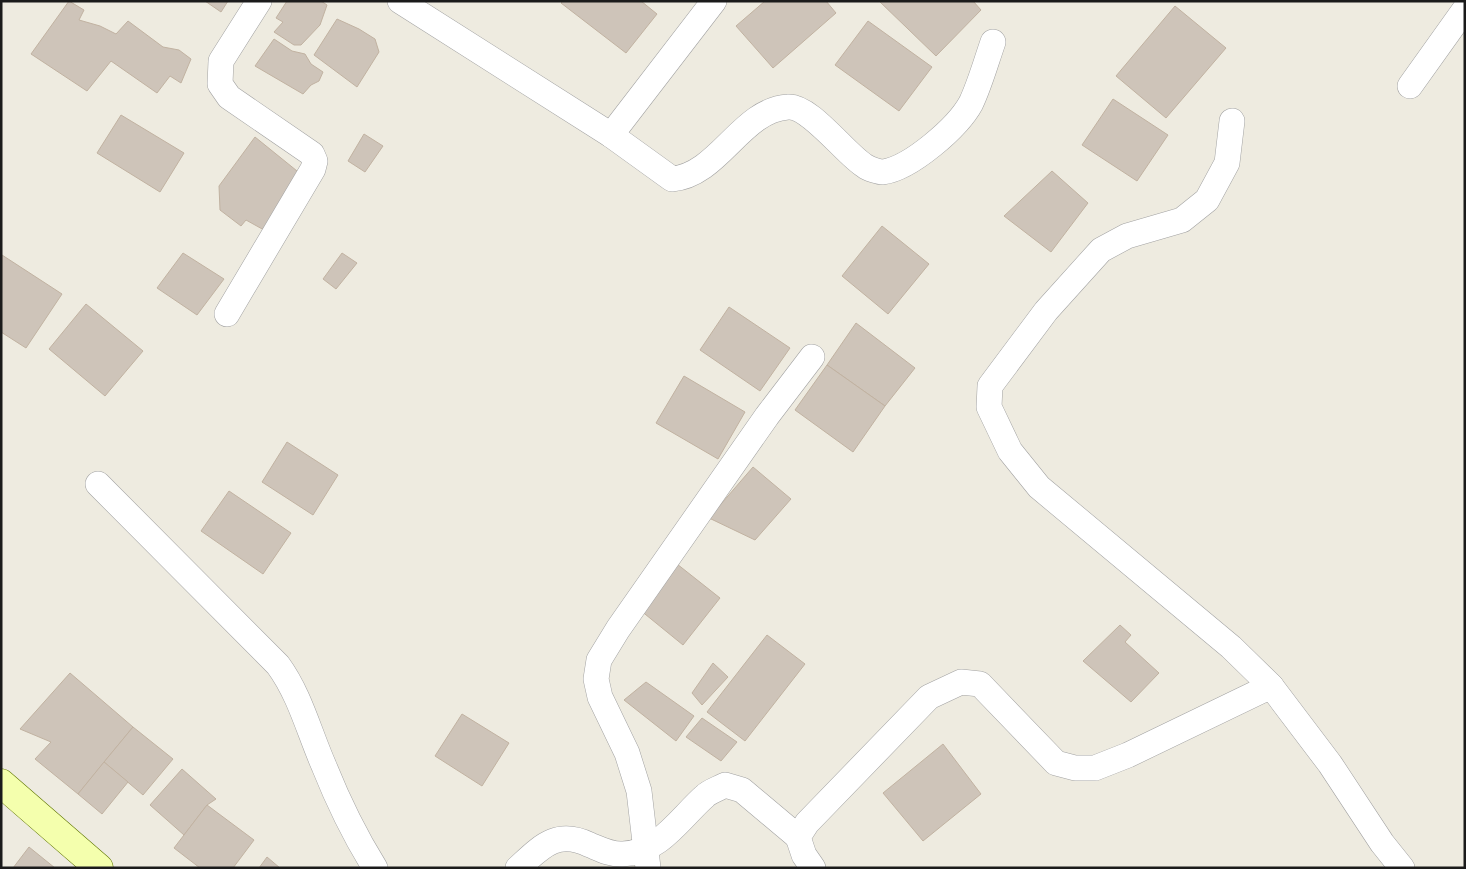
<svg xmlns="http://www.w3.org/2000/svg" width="1466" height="869" viewBox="0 0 1466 869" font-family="'Noto Sans',sans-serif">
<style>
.building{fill:#cec4b9;stroke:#c1b2a1}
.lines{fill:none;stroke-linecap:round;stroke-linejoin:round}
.street-casing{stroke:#a2a2a2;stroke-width:26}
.secondary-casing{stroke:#5f7500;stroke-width:29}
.street{stroke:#fff;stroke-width:25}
.secondary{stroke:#f4ffad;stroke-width:28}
</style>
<rect width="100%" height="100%" fill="#eeebe0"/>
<g class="building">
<path d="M69 1 84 10 79 20 100 26 116 34 128 21 163 47 179 50 191 59 181 83 170 76 157 93 111 61 87 91 31 54Z"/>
<path d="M205 1H228L221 12Z"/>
<path d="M287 1H321L327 5 320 25 301 45H294L274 32 283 22 276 18Z"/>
<path d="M563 1H641L657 14 626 53 561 3Z"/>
<path d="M765 1H826L836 13 773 68 736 26Z"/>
<path d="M879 1H973L981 10 936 56Z"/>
<path d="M1175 6 1226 48 1166 118 1116 76Z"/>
<path d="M337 19 359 29 375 39 379 52 357 87 314 55Z"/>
<path d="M868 21 932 67 899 111 835 65Z"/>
<path d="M274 39 292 51 305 54 311 64 323 72 319 81 311 85 303 94 255 66Z"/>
<path d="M1113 99 1168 135 1137 181 1082 145Z"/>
<path d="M121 115 184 153 160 192 97 153Z"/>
<path d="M364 134 383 146 365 172 348 161Z"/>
<path d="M255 137 302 175 264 230 246 220 241 226 220 210 219 186Z"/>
<path d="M1052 171 1088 203 1051 252 1004 216Z"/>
<path d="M882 226 929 264 888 314 842 276Z"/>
<path d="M183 253 224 279 197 315 157 288Z"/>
<path d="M342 253 357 263 336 289 323 279Z"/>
<path d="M2 255 62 294 26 348 1 332Z"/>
<path d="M86 304 143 351 105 396 49 349Z"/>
<path d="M729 307 790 348 760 391 700 350Z"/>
<path d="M856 323 915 368 885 406 827 365Z"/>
<path d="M827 365 885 406 853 452 795 410Z"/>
<path d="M684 376 745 412 718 459 656 423Z"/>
<path d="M287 442 338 475 313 515 262 482Z"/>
<path d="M753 467 791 499 755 540 709 518Z"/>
<path d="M229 491 291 533 263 574 201 531Z"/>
<path d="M677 564 720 598 683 645 640 610Z"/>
<path d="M1120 625 1131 635 1125 642 1159 673 1131 702 1083 661Z"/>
<path d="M767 635 805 664 745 741 707 712Z"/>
<path d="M713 663 728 677 702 705 692 693Z"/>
<path d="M70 673 133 727 78 794 35 759 51 742 20 729Z"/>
<path d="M646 682 694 716 676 741 624 700Z"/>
<path d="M462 714 509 743 482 786 435 756Z"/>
<path d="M702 718 737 742 721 761 686 737Z"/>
<path d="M133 727 173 759 143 795 104 762Z"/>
<path d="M943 744 981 794 923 841 883 793Z"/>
<path d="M104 762 128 782 102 814 78 794Z"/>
<path d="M182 769 216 799 207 805 184 835 150 805Z"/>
<path d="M207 805 254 840 233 868H200L174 848Z"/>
<path d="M29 847 55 868H13Z"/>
<path d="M267 857 280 868H259Z"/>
</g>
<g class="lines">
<g class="street-casing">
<g id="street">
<path d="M400 1 611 135 672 179C719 175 741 110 788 107 810 105 846 155 865 166 869 169 879 172 883 172 911 168 958 127 971 103 980 84 986 62 993 42"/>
<path d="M1410 86 1465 9"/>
<path d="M1232 121 1227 163 1207 200 1182 220 1127 236 1101 250 1046 311 990 386 989 407 1010 451 1039 487 1231 647 1271 686"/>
<path d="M611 135 714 1"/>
<path d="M227 314 313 169 315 161 312 154 229 97 220 84 221 61 259 1"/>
<path d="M98 484 278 665C300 695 309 732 324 766 338 801 355 836 375 868"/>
<path d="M518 868C542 846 557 829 590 845 600 849 611 855 623 854 660 852 680 818 705 796 710 791 718 789 725 785L742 790 798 837"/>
<path d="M648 868 639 791 627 753 600 697 596 679 599 660 618 629 767 416 812 357"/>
<path d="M813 868 804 855 798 837 807 823 929 697 961 682 980 684 1056 763 1075 768H1095L1128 755 1271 686 1330 764 1382 843 1402 868"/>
</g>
</g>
<g class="secondary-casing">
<path id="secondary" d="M1 783 99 868"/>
</g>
<use href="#street" class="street"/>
<use href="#secondary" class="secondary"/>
</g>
<rect width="1466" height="869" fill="none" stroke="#1b1b1b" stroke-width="5"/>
</svg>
